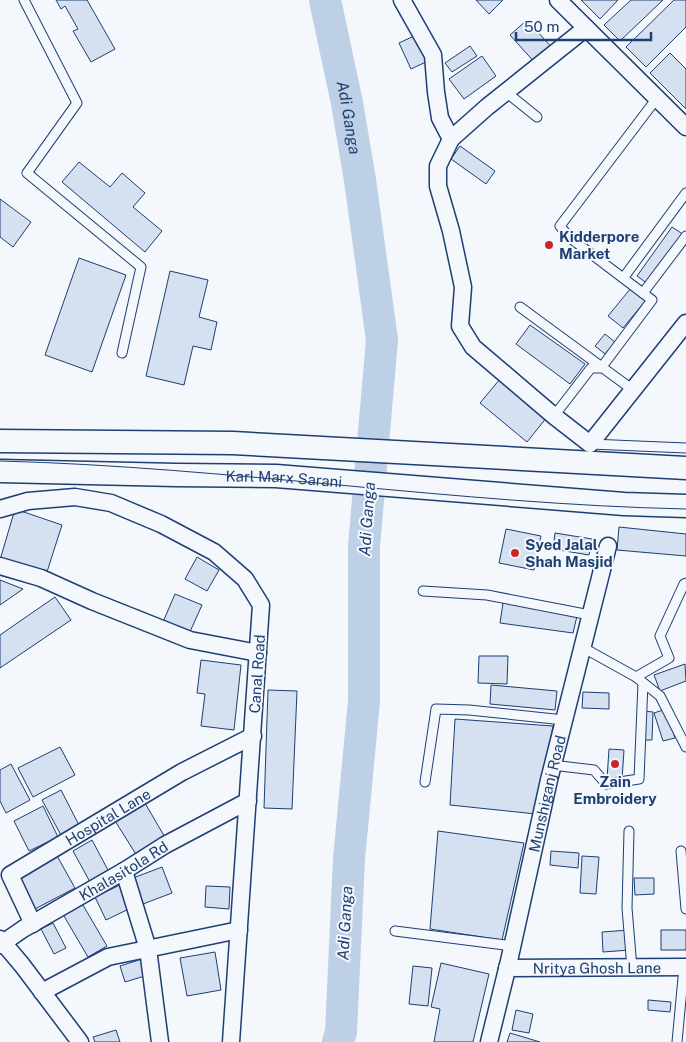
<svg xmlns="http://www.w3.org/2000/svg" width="686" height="1042" font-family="'Public Sans',sans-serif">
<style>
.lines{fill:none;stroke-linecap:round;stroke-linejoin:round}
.river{stroke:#bed0e5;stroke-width:32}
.building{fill:#d5e0f0;stroke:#1d3f73}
.lane-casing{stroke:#1d3f73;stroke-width:11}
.street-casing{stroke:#1d3f73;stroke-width:19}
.secondary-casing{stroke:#1d3f73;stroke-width:25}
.lane{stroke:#f4f7fb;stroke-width:9}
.street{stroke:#f4f7fb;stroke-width:16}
.secondary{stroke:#f4f7fb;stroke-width:22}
.tram{stroke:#1d3f73;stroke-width:1}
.poi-dot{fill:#c62828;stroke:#f4f7fb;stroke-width:2}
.labels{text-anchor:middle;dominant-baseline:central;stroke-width:4;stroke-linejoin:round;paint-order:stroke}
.poi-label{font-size:15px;font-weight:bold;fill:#1d3f73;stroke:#f4f7fb;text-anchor:start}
.street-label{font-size:15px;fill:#1d3f73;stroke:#f4f7fb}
.water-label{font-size:16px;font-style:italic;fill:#1d3f73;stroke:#f4f7fb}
</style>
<rect width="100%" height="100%" fill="#f4f7fb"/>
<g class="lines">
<path class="river" id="s1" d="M325 0 347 103 360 180 382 340 364 546V701L349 859 341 1032 338 1042"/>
</g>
<g class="building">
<path d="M56 0H87L115 49 91 62 73 31 78 29 65 6 61 9Z"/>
<path d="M476 0H503L489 14Z"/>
<path d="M581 0H618L600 19Z"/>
<path d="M631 0H663L620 41 604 25Z"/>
<path d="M674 0H686V27L646 67 626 47Z"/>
<path d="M527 20 554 50 537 65 510 35Z"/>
<path d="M416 35 428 61 411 69 399 43Z"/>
<path d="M470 46 477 56 452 72 445 63Z"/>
<path d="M670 53 686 69V109L650 73Z"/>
<path d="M482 56 496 76 464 99 449 79Z"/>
<path d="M460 146 495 171 486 184 451 159Z"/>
<path d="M79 162 110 187 122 173 145 193 133 207 162 231 145 252 62 182Z"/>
<path d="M0 199 31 222 13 247 0 237Z"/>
<path d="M672 227 684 235 648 284 637 276Z"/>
<path d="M79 258 126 275 92 372 45 355Z"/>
<path d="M170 271 208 280 199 317 217 322 211 350 193 346 184 385 146 376Z"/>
<path d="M631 288 646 300 623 328 608 316Z"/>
<path d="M530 325 585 364 570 384 516 344Z"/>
<path d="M605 334 615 342 605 354 595 346Z"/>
<path d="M500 379 547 417 527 442 480 403Z"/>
<path d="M15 509 62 525 46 575 0 560Z"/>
<path d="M619 527 686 534V556L617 550Z"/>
<path d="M506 529 541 536 534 570 499 563Z"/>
<path d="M555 533 592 539 589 555 553 549Z"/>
<path d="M197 557 219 570 207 591 185 579Z"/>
<path d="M0 580 23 589 0 605Z"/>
<path d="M175 594 202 605 189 634 163 622Z"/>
<path d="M55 597 71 620 0 668V635Z"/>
<path d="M503 603 577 616 573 633 500 623Z"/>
<path d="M479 656H508L507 684 478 683Z"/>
<path d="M201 660 241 665 234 730 201 726 205 694 197 693Z"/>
<path d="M685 664 686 681 660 691 654 675Z"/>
<path d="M491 685 557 691 555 710 490 704Z"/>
<path d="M268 690 297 691 292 809 264 808Z"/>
<path d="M583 692 609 693V709L582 708Z"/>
<path d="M666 709 675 738 663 741 654 713Z"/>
<path d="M643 711 653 712 652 740H642Z"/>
<path d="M455 719 553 726 536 814 450 805Z"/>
<path d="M60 747 75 775 33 797 18 768Z"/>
<path d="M609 749 624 750 622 780 607 779Z"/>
<path d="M11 764 30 800 6 813 0 801V770Z"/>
<path d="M61 790 80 827 62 837 42 800Z"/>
<path d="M142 798 166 839 137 856 112 816Z"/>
<path d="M43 806 58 837 29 851 14 821Z"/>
<path d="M438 831 524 843 502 940 430 929Z"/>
<path d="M92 840 109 872 90 882 73 851Z"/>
<path d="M551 851 579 853 578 868 550 865Z"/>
<path d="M56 854 75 888 33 910 15 876Z"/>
<path d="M582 856 599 857 596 894 580 893Z"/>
<path d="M162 867 172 893 143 904 133 878Z"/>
<path d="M634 878H654V894L635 895Z"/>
<path d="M122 884 133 907 106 920 95 897Z"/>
<path d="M206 886 230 887 229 909 205 907Z"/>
<path d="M80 900 107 946 88 957 61 911Z"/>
<path d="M53 923 66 948 54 954 41 929Z"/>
<path d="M629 930 630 950 603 952 602 932Z"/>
<rect x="661" y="930" width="25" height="20"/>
<path d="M215 952 221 990 187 996 180 958Z"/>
<path d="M142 959 148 975 125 982 120 966Z"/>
<path d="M441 963 489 974 473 1042H434L440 1009 431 1007Z"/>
<path d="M413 966 432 968 428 1006 409 1004Z"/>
<path d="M648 1000 671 1002 670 1012 648 1010Z"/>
<path d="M516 1010 533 1014 529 1033 512 1030Z"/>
<path d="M116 1030 120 1042H95L93 1037Z"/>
<path d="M510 1033 540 1042H507Z"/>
</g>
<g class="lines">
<defs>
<g id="lane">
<path d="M24 0 77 103 27 173 141 267 122 353"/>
<path d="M506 92 537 117"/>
<path d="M624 277 686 193"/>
<path d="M643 293 686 236"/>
<path d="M520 307 633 390"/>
<path d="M554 416 591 368H601L652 300 569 237 560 226 657 98"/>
<path d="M590 444 686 448"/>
<path d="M423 591 487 595 590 615"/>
<path d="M582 647 636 677 660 696 686 747"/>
<path d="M636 677 669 658 660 636 684 584 686 583"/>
<path d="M552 765 594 770 606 784 639 779 643 683"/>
<path d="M425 782 436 709 469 710 564 720"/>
<path d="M629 831 627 908 632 968"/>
<path d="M681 851 686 909"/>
<path d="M395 931 513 946"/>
<path d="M677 1042 684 967"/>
</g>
<g id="street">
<path d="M402 0 433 55 436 92 440 118 451 139"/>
<path d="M558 0 686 127"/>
<path d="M586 28 487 107 451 139 438 166V186L451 231 463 287 460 326 473 347 554 416 590 444 686 323"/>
<path d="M0 509 28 501 75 497 111 503 161 524 214 552 245 579 261 605 231 1042"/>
<path d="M0 566 41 578 92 601 190 640 258 653"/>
<path d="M124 871 148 949 160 1042"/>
<path id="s2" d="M33 924 10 875 182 772 253 736"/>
<path d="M0 939 22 965 80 1042"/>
<path id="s3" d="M0 945 23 929 124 871 165 845 248 801"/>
<path id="s4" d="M507 968 686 967"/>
<path d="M42 992 108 957 239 930"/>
<path id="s5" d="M489 1042 509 961 549 780 608 546"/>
</g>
<g id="secondary">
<path d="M0 441 233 443 686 468"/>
<path id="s6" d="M0 471 176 475 276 476 624 504 686 506"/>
</g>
</defs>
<use href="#lane" class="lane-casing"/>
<use href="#street" class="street-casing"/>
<use href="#secondary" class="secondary-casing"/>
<use href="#lane" class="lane"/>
<use href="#street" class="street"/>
<use href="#secondary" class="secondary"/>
<path class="tram" d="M0 461C229 467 457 504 686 509"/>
</g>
<g class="poi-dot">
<circle cx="549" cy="245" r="5"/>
<circle cx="515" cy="553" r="5"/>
<circle cx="615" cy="764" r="5"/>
</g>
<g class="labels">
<g class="poi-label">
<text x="559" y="236">Kidderpore<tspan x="559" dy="17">Market</tspan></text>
<text x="525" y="544">Syed Jalal<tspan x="525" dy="17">Shah Masjid</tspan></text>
<text x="615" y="781" text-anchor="middle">Zain<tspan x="615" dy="17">Embroidery</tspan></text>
</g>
<g class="street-label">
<text stroke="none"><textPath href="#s6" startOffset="284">Karl Marx Sarani</textPath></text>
<text transform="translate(257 674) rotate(-86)">Canal Road</text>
<text stroke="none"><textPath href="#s5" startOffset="255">Munshiganj Road</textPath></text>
<text stroke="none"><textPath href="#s2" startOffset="168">Hospital Lane</textPath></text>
<text stroke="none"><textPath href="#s3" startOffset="144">Khalasitola Rd</textPath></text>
<text stroke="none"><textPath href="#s4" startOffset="90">Nritya Ghosh Lane</textPath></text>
</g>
<g class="water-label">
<text stroke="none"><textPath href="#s1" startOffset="120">Adi Ganga</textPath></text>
<text transform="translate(367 519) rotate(-86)">Adi Ganga</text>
<text transform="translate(345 923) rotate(-87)">Adi Ganga</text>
</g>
</g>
<path d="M516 32v8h135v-8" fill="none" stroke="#1d3f73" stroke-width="2.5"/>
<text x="524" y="32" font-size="15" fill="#1d3f73" stroke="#f4f7fb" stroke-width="4" paint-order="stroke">50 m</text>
</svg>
